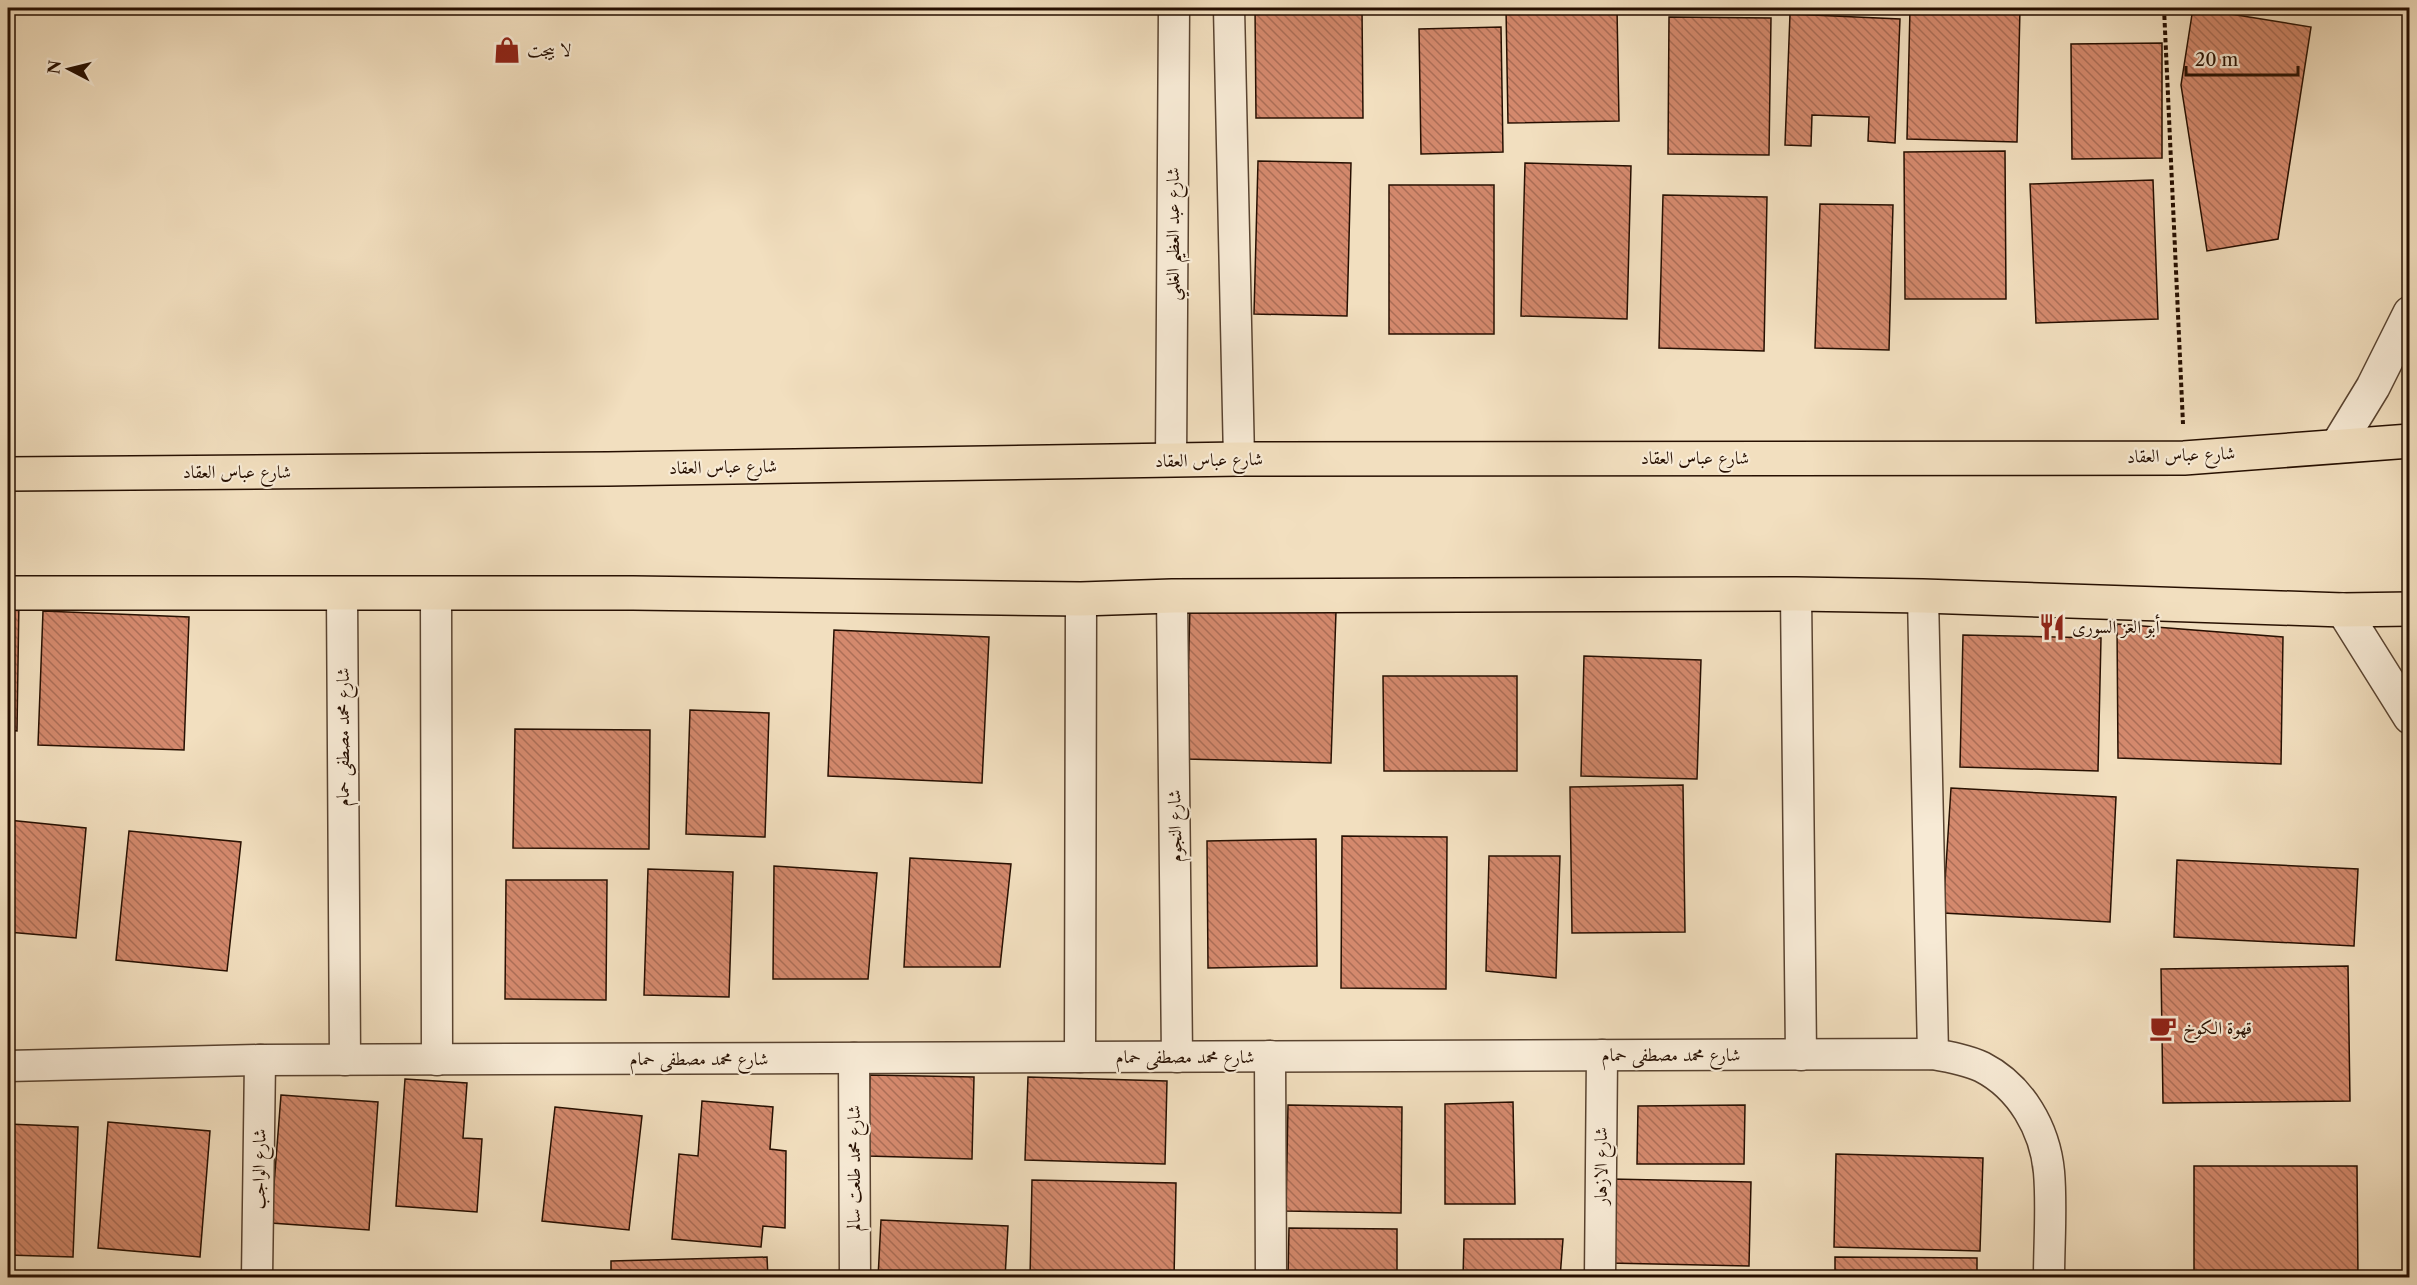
<svg xmlns="http://www.w3.org/2000/svg" width="2417" height="1285" font-family="'Libre Caslon Text',Amiri,serif">
<style>
.building{fill:url(#building-back-hatch);stroke:#260f01;stroke-width:1.5}
.lines{fill:none;stroke-linecap:round;stroke-linejoin:round}
.minor-casing{stroke:#594330;stroke-width:33}
.tertiary-casing{stroke:#594330;stroke-width:36}
.primary-casing{stroke:#260f01;stroke-width:36}
.path{stroke:#260f01;stroke-width:4;stroke-dasharray:4.5 3;stroke-linecap:butt}
.minor{stroke:#f7ead5;stroke-width:30}
.tertiary{stroke:#f7ead5;stroke-width:33}
.primary{stroke:#f2dfbf;stroke-width:33}
.labels{text-anchor:middle;dominant-baseline:central;stroke-width:4.5;stroke-linejoin:round;paint-order:stroke}
.poi-label{font-size:18px;fill:#260f01;stroke:#f7ead5;text-anchor:start}
.street-label{font-size:18px;fill:#260f01;stroke:#f7ead5}
</style>
<defs>
<pattern id="building-back-hatch" width="6" height="6" patternUnits="userSpaceOnUse" patternTransform="scale(1.5)"><rect width="6" height="6" fill="#d4896d"/><path d="M-1 5l2 2M0 0l6 6M5-1l2 2" fill="none" stroke="#ac6e57"/></pattern>
</defs>
<rect width="100%" height="100%" fill="#f2dfbf"/>
<filter id="stains"><feTurbulence type="fractalNoise" baseFrequency=".00333" numOctaves="4"/><feColorMatrix values="0 0 0 0 .2 0 0 0 0 .09 0 0 0 0 .02 0 0 0 .5 -.17"/></filter>
<radialGradient id="worn" r=".72"><stop offset=".6" stop-color="#630" stop-opacity="0"/><stop offset="1" stop-color="#630" stop-opacity=".3"/></radialGradient>
<g class="building">
<path d="M1255 8H1362L1363 118H1256Z"/>
<path d="M1506 8H1617L1619 121 1508 123Z"/>
<path d="M1910 8H2020L2017 142 1907 139Z"/>
<path d="M2193 8 2311 27 2278 239 2207 251 2181 85Z"/>
<path d="M1790 14 1900 19 1895 143 1868 141 1869 117 1812 115 1811 146 1785 145Z"/>
<path d="M1669 17 1771 18 1769 155 1668 154Z"/>
<path d="M1501 27 1503 152 1421 154 1419 29Z"/>
<path d="M2162 43V158L2072 159 2071 44Z"/>
<path d="M2005 151 2006 299H1905L1904 152Z"/>
<path d="M1258 161 1351 163 1347 316 1254 314Z"/>
<path d="M1525 163 1631 166 1627 319 1521 316Z"/>
<path d="M2153 180 2158 319 2036 323 2030 184Z"/>
<rect x="1389" y="185" width="105" height="149"/>
<path d="M1663 195 1767 197 1764 351 1659 348Z"/>
<path d="M1820 204 1893 205 1889 350 1815 348Z"/>
<path d="M8 599H19L17 731 8 730Z"/>
<path d="M1190 606 1336 611 1331 763 1186 759Z"/>
<path d="M43 611 189 617 184 750 38 745Z"/>
<path d="M2117 624 2283 637 2281 764 2118 758Z"/>
<path d="M834 630 989 637 982 783 828 776Z"/>
<path d="M1963 635 2101 638 2098 771 1960 767Z"/>
<path d="M1584 656 1701 660 1697 779 1581 776Z"/>
<path d="M1383 676H1517V771H1384Z"/>
<path d="M690 710 769 713 765 837 686 834Z"/>
<path d="M515 729 650 730 649 849 513 848Z"/>
<path d="M1683 785 1685 932 1572 933 1570 787Z"/>
<path d="M1951 788 2116 797 2110 922 1943 913Z"/>
<path d="M8 820 86 828 76 938 8 932Z"/>
<path d="M129 831 241 842 227 971 116 960Z"/>
<path d="M1342 836 1447 837 1446 989 1341 988Z"/>
<path d="M1316 839 1317 966 1208 968 1207 841Z"/>
<path d="M1489 856H1560L1556 978 1486 971Z"/>
<path d="M910 858 1011 864 1000 967H904Z"/>
<path d="M2177 860 2358 869 2354 946 2174 937Z"/>
<path d="M774 866 877 873 868 979H773Z"/>
<path d="M648 869 733 872 729 997 644 995Z"/>
<path d="M506 880H607L606 1000 505 999Z"/>
<path d="M2348 966 2350 1101 2163 1103 2161 969Z"/>
<path d="M870 1075 974 1077 972 1159 868 1156Z"/>
<path d="M1028 1077 1167 1081 1165 1164 1025 1160Z"/>
<path d="M405 1079 467 1083 463 1138 482 1139 477 1212 396 1206Z"/>
<path d="M281 1095 378 1102 369 1230 271 1223Z"/>
<path d="M702 1101 773 1107 770 1149 786 1151 785 1228 763 1226 761 1247 672 1239 679 1154 698 1156Z"/>
<path d="M1513 1102 1515 1204H1445V1104Z"/>
<path d="M1288 1105 1402 1107 1401 1213 1286 1211Z"/>
<path d="M1745 1105 1744 1164H1637L1638 1106Z"/>
<path d="M555 1107 642 1116 629 1230 542 1221Z"/>
<path d="M108 1122 210 1131 200 1257 98 1248Z"/>
<path d="M8 1124 78 1127 73 1257 8 1255Z"/>
<path d="M1836 1154 1983 1158 1980 1251 1834 1247Z"/>
<path d="M2194 1166H2357L2358 1278H2194Z"/>
<path d="M1611 1179 1751 1182 1749 1266 1608 1263Z"/>
<path d="M1032 1180 1176 1183 1174 1278H1030Z"/>
<path d="M881 1220 1008 1226 1005 1278H878Z"/>
<path d="M1289 1228 1397 1229V1278H1288Z"/>
<path d="M1464 1239H1563L1560 1278H1463Z"/>
<path d="M767 1257 768 1278H611V1261Z"/>
<path d="M1835 1257 1977 1258V1278H1835Z"/>
</g>
<g class="lines">
<defs>
<g id="minor">
<path d="M1229 8 1239 459"/>
<path d="M1171 461 1174 8"/>
<path d="M436 593 437 1060"/>
<path d="M342 594 345 1060"/>
<path d="M1796 594 1801 1055"/>
<path d="M1172 596 1177 1057"/>
<path d="M1923 596 1933 1054"/>
<path d="M1270 1056 1271 1278"/>
<path d="M1080 1057 1081 599"/>
<path d="M854 1058 855 1278"/>
<path d="M8 1066 260 1060 1933 1054C1950 1057 1967 1060 1982 1067 2021 1087 2045 1129 2049 1172 2052 1206 2049 1243 2049 1278"/>
<path d="M257 1278 260 1060"/>
<path d="M1600 1278 1602 1055"/>
</g>
<g id="tertiary">
<path d="M2337 446 2373 387 2410 313"/>
<path d="M2343 610 2410 717"/>
</g>
<g id="primary">
<path d="M8 474 608 469 1239 459 2184 458 2410 441"/>
<path d="M8 593H633L1081 599 1172 596 1796 594 1923 596 2343 610 2410 609"/>
</g>
</defs>
<use href="#minor" class="minor-casing"/>
<use href="#tertiary" class="tertiary-casing"/>
<use href="#primary" class="primary-casing"/>
<path class="path" d="M2164 8 2183 424"/>
<use href="#minor" class="minor"/>
<use href="#tertiary" class="tertiary"/>
<use href="#primary" class="primary"/>
</g>
<defs>
<symbol id="shop-bare" viewBox="-9 -9 18 18"><path d="M-5-2.5h2.3a2.7 3.5 0 0 1 5.4 0H5L5.5 6h-11ZM-1.5-2.5h3a1.5 2.3 0 0 0-3 0Z" fill="#8f2418" stroke="#f7ead5" stroke-width="2.5" paint-order="stroke"/></symbol>
<symbol id="restaurant-bare" viewBox="-9 -9 18 18"><path d="M-5-6h1v4h1v-4h1v4h1v-4h1v5L-1.5 .5V6h-2V.5L-5-1ZM5-6V6H3V1.5H1.5Q1.5-4 5-6Z" fill="#8f2418" stroke="#f7ead5" stroke-width="2.5" paint-order="stroke"/></symbol>
<symbol id="cafe-bare" viewBox="-9 -9 18 18"><path d="M-5.5-4.5H6V0H3Q3 3.5 0 3.5H-2.5Q-5.5 3.5-5.5 0ZM3-3.2v2h1.7v-2ZM-6 4.5H4V6H-6Z" fill="#8f2418" stroke="#f7ead5" stroke-width="2.5" paint-order="stroke"/></symbol>
</defs>
<g fill-rule="evenodd">
<use href="#shop-bare" x="488" y="31" width="38" height="38"/>
<use href="#restaurant-bare" x="2033" y="608" width="38" height="38"/>
<use href="#cafe-bare" x="2144" y="1009" width="38" height="38"/>
</g>
<g class="labels">
<g class="poi-label">
<text x="527" y="50">لا بيجت</text>
<text x="2072" y="627">أبو العز السورى</text>
<text x="2183" y="1028">قهوة الكوخ</text>
</g>
<g class="street-label">
<text transform="translate(1173 234) rotate(-90)">شارع عبد العظيم الغلمي</text>
<text transform="translate(2181 455) rotate(-2)">شارع عباس العقاد</text>
<text x="1695" y="458">شارع عباس العقاد</text>
<text transform="translate(1209 460) rotate(-1)">شارع عباس العقاد</text>
<text transform="translate(723 467) rotate(-1)">شارع عباس العقاد</text>
<text x="237" y="472">شارع عباس العقاد</text>
<text transform="translate(343 737) rotate(-90)">شارع محمد مصطفى حمام</text>
<text transform="translate(1175 826) rotate(-91)">شارع النجوم</text>
<text x="1671" y="1055">شارع محمد مصطفى حمام</text>
<text x="1185" y="1057">شارع محمد مصطفى حمام</text>
<text x="699" y="1059">شارع محمد مصطفى حمام</text>
<text transform="translate(1601 1166) rotate(-90)">شارع الازهار</text>
<text transform="translate(854 1168) rotate(-90)">شارع محمد طلعت سالم</text>
<text transform="translate(259 1169) rotate(-89)">شارع الواجب</text>
</g>
</g>
<rect width="2417" height="1285" fill="none" stroke="#f2dfbf" stroke-width="30"/>
<rect x="9" y="9" width="2399" height="1267" fill="none" stroke="#260f01" stroke-width="3"/>
<rect x="15" y="15" width="2387" height="1255" fill="none" stroke="#260f01" stroke-width="1.5"/>
<g transform="translate(69 69) rotate(277)" stroke="#f7ead5" stroke-width="4.5" paint-order="stroke">
<path d="M0-4.5L10 22L0 15L-10 22Z" fill="#260f01"/>
<text y="-9" font-size="16" font-weight="bold" text-anchor="middle" fill="#260f01">N</text>
</g>
<path d="M2186 66v9h112v-9" fill="none" stroke="#260f01" stroke-width="3"/>
<text x="2195" y="66" font-size="18" fill="#260f01" stroke="#f7ead5" stroke-width="4.5" paint-order="stroke">20 m</text>
<rect width="100%" height="100%" filter="url(#stains)"/>
<rect width="100%" height="100%" fill="url(#worn)"/>
</svg>
